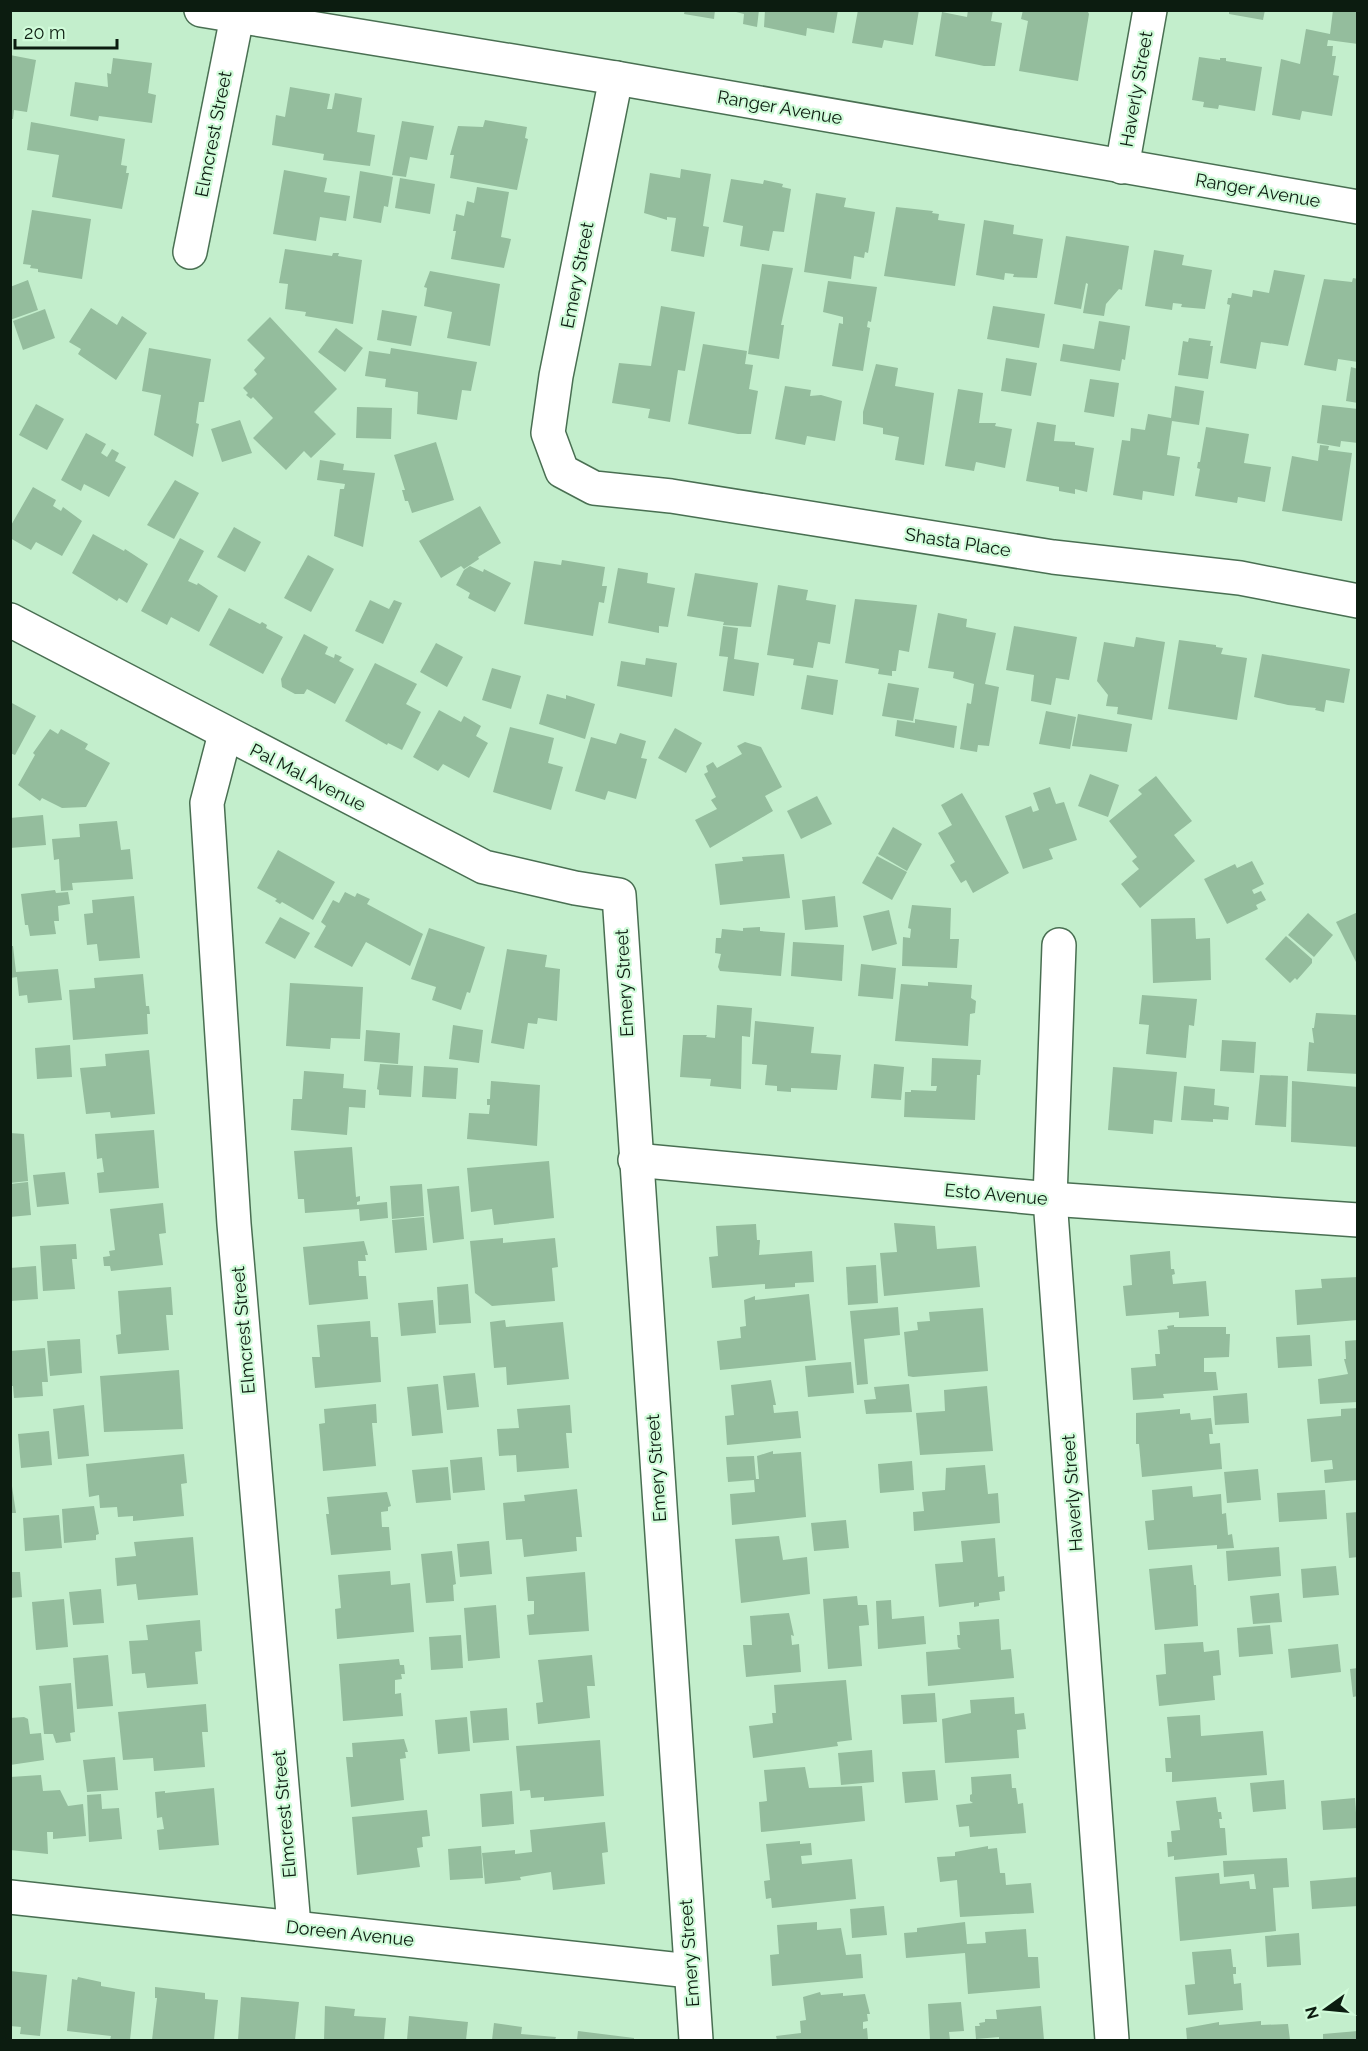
<svg xmlns="http://www.w3.org/2000/svg" width="1368" height="2051" font-family="Raleway,sans-serif">
<style>
.building{fill:#94bd9d}
.lines{fill:none;stroke-linecap:round;stroke-linejoin:round}
.minor-casing{stroke:#496f52;stroke-width:36}
.minor{stroke:#fff;stroke-width:33}
.labels{text-anchor:middle;dominant-baseline:central;stroke-width:4.5;stroke-linejoin:round;paint-order:stroke}
.street-label{font-size:18px;fill:#0c1c10;stroke:#d0fbd9}
</style>
<rect width="100%" height="100%" fill="#c3eecc"/>
<g class="building">
<path d="M685 10H715L714 19 684 14Z"/>
<path d="M728 10H759L757 27 743 24 744 14Z"/>
<path d="M765 10H838L834 33 807 28 806 36 764 27Z"/>
<path d="M858 10H919L913 45 884 40 882 48 852 43Z"/>
<path d="M968 10H993L991 21 1002 23 995 66H984L935 56 942 12 967 17Z"/>
<path d="M1023 10H1087L1089 14 1078 81 1019 71 1028 21 1021 19Z"/>
<path d="M1229 10H1265L1263 20 1229 14Z"/>
<path d="M1333 10H1358V44L1328 40 1327 46H1333L1332 56H1336L1333 75 1339 76 1332 116 1302 111 1300 120 1272 115 1281 59 1300 64 1306 29 1330 34Z"/>
<path d="M10 55 36 60 27 112 14 110 13 119H10Z"/>
<path d="M1199 57 1220 60V58H1226V61L1262 67 1255 111 1219 105 1218 109 1203 107 1204 102 1192 100Z"/>
<path d="M113 58 152 63 148 93 156 95 152 123 99 116 98 121 70 116 75 82 108 87 107 73 111 74Z"/>
<path d="M290 87 330 94 327 109H332L335 93 362 98 357 132 375 135 370 166 323 160 324 154 272 145 276 115 285 117Z"/>
<path d="M485 120 527 127 525 138 528 139 517 190 450 178 454 155H450L458 126 483 127Z"/>
<path d="M402 121 434 126 427 160 410 157 406 177 392 175Z"/>
<path d="M31 122 125 139 121 165 127 166 126 173H129L122 209 52 197 59 155 27 150Z"/>
<path d="M681 169 711 174 703 226 709 227 704 257 671 251 676 218 667 217V220L644 213 650 173 680 178Z"/>
<path d="M284 170 327 178 324 192 350 196 346 221 320 217 316 241 273 234Z"/>
<path d="M360 171 393 177 388 207 384 206 381 223 353 218Z"/>
<path d="M400 178 435 184 430 214 395 208Z"/>
<path d="M731 179 763 184 764 180 783 184 782 187 791 189 784 232 773 231 769 251 740 246 743 226 723 222Z"/>
<path d="M477 187 509 192 501 237 511 239 504 268 451 259 456 231H453L456 214 464 216 467 201 474 203Z"/>
<path d="M816 193 846 198 844 207 875 212 868 253 865 252 864 258 854 256 851 279 804 272Z"/>
<path d="M896 207 933 211 932 213 939 214 938 220 965 224 955 286 884 276Z"/>
<path d="M32 210 91 219 82 279 38 272V269L30 268 31 265 23 264Z"/>
<path d="M984 220 1014 225 1013 234 1043 239 1037 278 1013 277 1014 274 1005 273 1004 280 976 275Z"/>
<path d="M1066 236 1129 246 1122 290 1119 289 1106 304 1104 316 1083 313 1088 284 1086 283 1081 309 1054 304Z"/>
<path d="M285 249 332 256 333 253H339L338 256 362 260 353 324 305 316 306 312 285 309 288 284 279 283Z"/>
<path d="M1154 250 1184 255 1182 265 1212 270 1205 309 1181 307 1182 304 1173 303 1172 310 1145 306Z"/>
<path d="M762 264 793 268 781 325H784L779 359 748 354Z"/>
<path d="M1274 270 1305 275 1288 346 1261 342 1256 369 1220 363 1230 305 1227 304 1228 298H1231L1232 293 1252 297 1253 290 1269 293Z"/>
<path d="M430 271 500 284 490 346 447 338 452 312 424 306 427 288 424 287Z"/>
<path d="M1353 278 1358 279V362L1338 359 1336 371 1304 365 1324 279 1352 282Z"/>
<path d="M28 280 38 310 10 320V287Z"/>
<path d="M828 281 877 287 871 322 868 321 867 327 870 328 863 371 832 366 839 323 843 324V317L823 312Z"/>
<path d="M661 306 695 312 685 371 678 370 670 422 648 418 650 409 612 403 619 363 651 366Z"/>
<path d="M993 306 1045 314 1039 348 987 339Z"/>
<path d="M91 308 117 325 122 316 147 333 116 380 78 354 81 349 69 342Z"/>
<path d="M45 309 55 338 23 350 13 321Z"/>
<path d="M382 310 417 316 411 346 377 340Z"/>
<path d="M270 317 337 389 314 412 336 434 311 458 304 451 286 470 253 438 273 418 253 397 251 399 246 395 248 393 243 388 257 374 254 370 265 358 247 340Z"/>
<path d="M1099 321 1130 326 1125 360 1122 359 1120 371 1060 361 1063 344 1094 349Z"/>
<path d="M336 328 363 348 345 372 318 352Z"/>
<path d="M1189 338 1211 341 1210 346H1213L1208 379 1178 375 1183 341 1188 342Z"/>
<path d="M703 344 747 351 745 364 753 365 749 389 758 391 751 434H738L688 424Z"/>
<path d="M149 348 211 359 204 402H199L196 423 199 424 193 457 154 435 161 395 142 391Z"/>
<path d="M391 348 477 362 471 391 462 390 457 420 417 414 418 392 385 387 386 379 365 376 369 351 390 354Z"/>
<path d="M1006 358 1037 363 1031 396 1001 391Z"/>
<path d="M876 364 898 368 895 386 934 393 924 465 895 460 899 437 883 434V428L863 424V412Z"/>
<path d="M1351 367 1358 369V403L1346 401Z"/>
<path d="M1090 379 1119 383 1114 417 1084 412Z"/>
<path d="M785 386 811 390 810 396 821 395 842 401 835 441 807 436 805 445 775 439Z"/>
<path d="M1175 386 1204 391 1199 425 1172 421 1167 455 1180 457 1174 496 1143 491 1142 500 1113 495 1122 440 1130 441 1131 428 1145 430 1148 414 1171 418Z"/>
<path d="M958 389 983 393 979 423H996L995 426 1012 429 1005 468 976 462 974 471 945 466Z"/>
<path d="M36 404 64 419 47 450 19 435Z"/>
<path d="M1322 405 1358 409V443L1341 441 1340 447 1317 443Z"/>
<path d="M357 407 392 408 391 439 356 438Z"/>
<path d="M240 420 252 453 222 462 211 429Z"/>
<path d="M1037 422 1056 425 1054 441 1075 442V445L1094 448 1087 492 1075 489V494L1059 491V487L1026 481Z"/>
<path d="M1206 427 1249 434 1244 463 1271 467 1265 502 1238 497 1237 503 1195 496 1200 469 1197 468 1198 462H1200Z"/>
<path d="M86 433 106 444 101 453 107 457 112 449 119 453 115 461 126 467 109 497 84 484 81 491 61 480Z"/>
<path d="M436 442 454 500 412 513 408 501H405L402 490H405L394 455Z"/>
<path d="M1320 445 1329 446 1328 450 1352 453 1342 521 1282 511 1292 456 1318 461Z"/>
<path d="M320 460 344 464 343 470 375 473 363 547 334 536 340 489H344L345 484 317 480Z"/>
<path d="M175 480 199 493 174 539 147 525Z"/>
<path d="M33 487 56 500 53 506 61 511 63 507 82 521 62 556 36 542 31 550 10 538V527Z"/>
<path d="M480 506 501 543 478 557 479 559 464 569 461 566 441 578 419 541Z"/>
<path d="M234 527 261 542 245 572 217 557Z"/>
<path d="M93 534 124 551 125 549 148 564 127 603 119 598 117 601 72 573Z"/>
<path d="M180 538 204 551 188 581 197 585 198 583 218 596 199 632 171 617 167 625 141 611Z"/>
<path d="M308 555 334 569 311 612 284 598Z"/>
<path d="M562 560 605 567 602 586H607L604 603 599 602 593 636 524 624 534 561 561 565Z"/>
<path d="M470 566 483 572 484 569 511 583 495 612 468 598 470 593 456 585 464 570Z"/>
<path d="M618 568 648 573 647 583 675 588 668 627 659 626V633L608 623Z"/>
<path d="M695 573 758 583 751 627 723 625 724 622 687 616Z"/>
<path d="M778 585 808 590 806 600 836 605 830 644 818 642 813 668 793 665 794 659 767 655Z"/>
<path d="M855 599 917 605 909 652 899 650 896 671H892V676L878 674 879 669 845 663Z"/>
<path d="M370 600 389 609 394 600 402 603 383 644 355 631Z"/>
<path d="M229 608 260 624 262 622 267 625 266 628 283 637 263 674 209 645Z"/>
<path d="M938 613 967 619 966 627 996 633 985 684 999 687 989 746 978 745 977 752 960 749 967 703 971 704 974 684 953 678 954 672 928 668Z"/>
<path d="M723 626 738 628 734 659 759 663 754 696 723 691 728 657 719 656Z"/>
<path d="M1014 626 1077 637 1069 680 1056 678 1051 705 1031 701 1034 675 1006 670Z"/>
<path d="M304 634 328 647 325 654 334 658 335 654 342 657 339 661 354 669 335 704 307 689 304 694H295L282 687 281 679Z"/>
<path d="M1136 637 1165 642 1152 720 1117 714 1118 707 1106 706 1108 695 1097 681 1104 642 1134 647Z"/>
<path d="M1179 640 1216 645V647L1223 648 1221 654 1247 658 1237 720 1168 709Z"/>
<path d="M436 643 463 657 447 687 420 672Z"/>
<path d="M1262 654 1350 669 1344 703 1326 700 1324 712 1315 710 1316 708 1288 705 1254 697Z"/>
<path d="M646 658 677 663 672 697 617 686 621 661 645 665Z"/>
<path d="M375 663 417 684 406 704 421 712 402 750 388 743 387 745 345 721Z"/>
<path d="M492 668 521 676 511 709 482 700Z"/>
<path d="M807 675 838 680 833 715 801 709Z"/>
<path d="M888 683 919 688 913 721 882 716Z"/>
<path d="M547 694 566 699V695L595 704 585 739 539 724Z"/>
<path d="M10 702 36 716 15 755 10 753Z"/>
<path d="M439 710 461 722 464 716 481 726 476 736 488 743 469 778 443 764 438 771 413 757Z"/>
<path d="M1046 711 1076 717 1070 749 1039 744Z"/>
<path d="M1078 714 1132 724 1127 752 1072 746Z"/>
<path d="M915 719 957 726 954 748 895 736 897 720 915 723Z"/>
<path d="M510 727 554 738 548 763 563 767 551 810 493 792Z"/>
<path d="M675 728 702 743 686 773 658 758Z"/>
<path d="M50 729 58 734 61 729 88 744 85 749 110 763 86 807 62 808 42 798 40 801 18 785 35 755 33 753Z"/>
<path d="M620 733 646 741 641 758 647 759 636 799 608 791 605 800 575 791 591 737 616 744Z"/>
<path d="M745 742 761 747 782 787 765 796 773 811 710 848 695 820 717 809 711 800 716 797 704 774 708 772 706 766 713 762 717 768 742 754 737 746Z"/>
<path d="M1090 774 1119 785 1108 817 1078 806Z"/>
<path d="M1156 776 1192 821 1174 835 1195 861 1140 908 1121 884 1139 869 1132 861 1137 857 1109 821 1142 794 1138 790Z"/>
<path d="M1050 787 1056 804 1064 802 1077 840 1049 849 1053 859 1023 869 1005 816 1031 806 1033 812 1039 810 1033 793Z"/>
<path d="M962 793 1009 873 973 893 966 880 961 883 950 865 955 862 938 833 952 825 941 805Z"/>
<path d="M817 796 832 824 801 839 787 811Z"/>
<path d="M43 815 46 845 10 848V818Z"/>
<path d="M117 821 121 850 130 849 133 879 72 883 73 890 61 891 59 859 54 860 52 839 80 837 79 824Z"/>
<path d="M893 827 922 844 907 871 878 854Z"/>
<path d="M278 850 335 882 313 920 282 902 280 904 275 901 277 899 257 888Z"/>
<path d="M784 854 790 898 720 905 715 864 743 861 742 857Z"/>
<path d="M877 856 907 872 892 900 862 883Z"/>
<path d="M1252 861 1264 884 1252 890 1254 894 1261 891 1266 900 1256 905 1258 909 1227 924 1204 879 1235 864 1237 868Z"/>
<path d="M55 890 56 893 68 892 70 904 58 906 59 921H54L56 934 30 936 28 925H25L21 894Z"/>
<path d="M345 892 355 897 357 893 370 899 367 904 423 934 410 966 366 942 352 967 314 947 326 926 321 922 333 900 339 903Z"/>
<path d="M134 896 140 958 99 961 97 944 87 945 84 914 93 913 92 900Z"/>
<path d="M835 896 838 927 805 930 802 900Z"/>
<path d="M912 905 951 908 950 939H959L957 968 902 966 903 937 910 938 911 929 908 928Z"/>
<path d="M889 910 897 944 872 951 863 916Z"/>
<path d="M1358 912V966L1336 922Z"/>
<path d="M1308 913 1333 935 1314 957 1288 935Z"/>
<path d="M280 917 310 933 295 959 265 943Z"/>
<path d="M1195 918 1196 939 1210 938 1211 980 1153 983 1151 919Z"/>
<path d="M760 927V931L785 933 781 976 720 971 718 967 721 954 715 953 716 938H721L722 929 743 931V928Z"/>
<path d="M429 928 485 947 470 993 467 992 461 1010 432 1000 436 987 411 979Z"/>
<path d="M1286 936 1312 959V963L1297 980 1295 978 1290 983 1265 959Z"/>
<path d="M793 942 844 945 842 981 791 976Z"/>
<path d="M10 946H13L16 972 58 969 62 1000 28 1003 27 995 19 996 17 977 10 978Z"/>
<path d="M507 949 547 955 545 967 560 969 557 1021 538 1018 537 1024 528 1023 524 1049 491 1043Z"/>
<path d="M861 964 896 968 893 999 858 996Z"/>
<path d="M143 974 146 1006H149L150 1014H147L148 1034 73 1040 69 990 95 988 94 978Z"/>
<path d="M928 982 972 985 971 998 976 1001 975 1013 970 1014 968 1046 895 1041 901 984 928 986Z"/>
<path d="M290 983 363 987 360 1039 331 1038 330 1049 286 1046Z"/>
<path d="M1142 995 1197 999 1194 1026 1189 1025 1186 1058 1146 1054 1149 1025 1139 1024Z"/>
<path d="M717 1005 752 1008 750 1037 742 1036 741 1089 710 1086 711 1079 680 1077 683 1035H707L706 1037 715 1038Z"/>
<path d="M1316 1013 1356 1015 1358 1074 1307 1071 1309 1042 1314 1043 1312 1028H1314Z"/>
<path d="M755 1021 814 1027 811 1053 841 1055 837 1090 791 1088V1092L777 1091V1086L765 1085 767 1065 752 1064Z"/>
<path d="M453 1025 483 1030 479 1063 449 1059Z"/>
<path d="M366 1030 400 1033 398 1064 364 1061Z"/>
<path d="M1222 1040 1256 1042 1254 1073 1220 1071Z"/>
<path d="M70 1045 72 1077 37 1079 35 1048Z"/>
<path d="M149 1050 155 1114 111 1118 110 1112 86 1114 80 1068 106 1066 105 1054Z"/>
<path d="M932 1058 981 1060 980 1075H977L975 1120 904 1117 905 1092H911V1090L936 1091 937 1086H931Z"/>
<path d="M380 1064 413 1066 411 1097 379 1095V1090L377 1089Z"/>
<path d="M874 1064 904 1067 901 1100 871 1098Z"/>
<path d="M424 1066 458 1068 456 1099 422 1097Z"/>
<path d="M1113 1067 1177 1072 1172 1122 1154 1120 1153 1134 1108 1130Z"/>
<path d="M304 1071 344 1074 343 1088 366 1090 365 1108 349 1107 347 1135 291 1130 293 1099H302Z"/>
<path d="M1260 1075 1288 1076 1286 1127 1255 1125Z"/>
<path d="M491 1081 540 1085 537 1146 467 1139 469 1113 489 1114 490 1105H487V1099H490Z"/>
<path d="M1292 1081 1358 1087V1147L1291 1142Z"/>
<path d="M1184 1086 1215 1089 1214 1105 1229 1107 1228 1120 1213 1119V1122L1181 1120Z"/>
<path d="M154 1130 159 1188 99 1193 97 1173 104 1172 102 1158 97 1159 95 1134Z"/>
<path d="M10 1133 24 1134 28 1181 10 1183Z"/>
<path d="M352 1147 356 1197 360 1196V1201L357 1202V1205L387 1202 388 1218 360 1221 359 1209 305 1213 304 1199H298L294 1151Z"/>
<path d="M549 1161 554 1218 494 1225 492 1209 471 1212 467 1168Z"/>
<path d="M65 1172 69 1204 37 1207 33 1175Z"/>
<path d="M28 1182 31 1215 10 1217V1184Z"/>
<path d="M422 1184 424 1216 392 1219 390 1186Z"/>
<path d="M459 1186 464 1239 433 1243 427 1189Z"/>
<path d="M163 1203 166 1233 159 1234 163 1265 111 1271 110 1266H104L103 1257 110 1256 109 1251 115 1250 110 1209Z"/>
<path d="M424 1217 427 1250 395 1253 392 1220Z"/>
<path d="M894 1223 935 1226 937 1249 976 1246 980 1287 884 1296 880 1253 897 1252Z"/>
<path d="M756 1224 757 1240H760L759 1255 812 1251 814 1282 795 1283V1287L765 1289V1284L712 1288 709 1257 718 1256 716 1226Z"/>
<path d="M503 1238V1243L555 1238 558 1267 552 1268 555 1301 492 1306 475 1293 470 1241Z"/>
<path d="M364 1241 368 1255H365L366 1261H358L359 1276H366L368 1299 309 1305 303 1247Z"/>
<path d="M76 1244 77 1259H72L75 1289 43 1291 40 1246Z"/>
<path d="M1170 1251 1171 1269H1174L1175 1274 1172 1275 1173 1284 1206 1281 1209 1316 1179 1318V1312L1126 1316 1123 1286 1132 1285 1130 1255Z"/>
<path d="M876 1265 878 1303 848 1305 846 1267Z"/>
<path d="M36 1266 38 1299 10 1301V1268Z"/>
<path d="M1358 1277V1320L1297 1325 1295 1290 1322 1288 1321 1279Z"/>
<path d="M468 1284 471 1323 439 1325 437 1287Z"/>
<path d="M171 1287 173 1315H166L169 1350 118 1354 116 1335 121 1334 118 1291Z"/>
<path d="M809 1294 816 1360 720 1370 717 1341 741 1338 740 1327 746 1326 744 1300 755 1296V1300Z"/>
<path d="M433 1300 436 1333 401 1336 398 1303Z"/>
<path d="M898 1307 900 1335 864 1339 868 1384 857 1385 850 1311Z"/>
<path d="M983 1308 988 1371 913 1377 908 1376 904 1332 918 1330 917 1322 930 1321 929 1312Z"/>
<path d="M505 1320 506 1327 563 1322 569 1379 507 1385 506 1367 494 1368 490 1322Z"/>
<path d="M370 1321 371 1337H378L381 1382 315 1388 312 1357H320L317 1325Z"/>
<path d="M1174 1325V1327H1226V1334H1230L1229 1357 1204 1358V1372H1216L1218 1390 1163 1394 1164 1398 1133 1400 1131 1368 1156 1366 1155 1354H1160L1158 1330 1168 1329 1167 1326Z"/>
<path d="M1310 1335 1312 1366 1278 1368 1276 1337Z"/>
<path d="M80 1339 82 1373 50 1376 47 1341Z"/>
<path d="M1358 1340V1402L1320 1404 1318 1379 1348 1374 1344 1359H1346L1345 1341Z"/>
<path d="M45 1348 48 1382H42L43 1396 14 1398 13 1386H10V1351Z"/>
<path d="M851 1362 854 1393 808 1397 805 1366Z"/>
<path d="M179 1370 183 1429 104 1432 100 1376Z"/>
<path d="M475 1373 479 1407 447 1410 443 1376Z"/>
<path d="M771 1380 776 1405H773L774 1413 798 1411 801 1438 727 1445 725 1416 734 1415 731 1385Z"/>
<path d="M438 1384 443 1433 412 1436 407 1387Z"/>
<path d="M909 1384 912 1412 866 1414 864 1400 876 1399 874 1387Z"/>
<path d="M987 1386 993 1451 920 1455 916 1413 945 1411 944 1390Z"/>
<path d="M1247 1393 1249 1423 1215 1425 1213 1396Z"/>
<path d="M376 1404 377 1423H372L376 1466 323 1471 319 1424 325 1423 324 1409Z"/>
<path d="M84 1405 89 1456 58 1459 53 1409Z"/>
<path d="M570 1405 572 1433H566L569 1468 517 1472 516 1455 499 1456 497 1429 519 1428 517 1409Z"/>
<path d="M1358 1408V1480L1325 1483 1324 1470 1333 1469 1332 1460 1311 1462 1307 1419 1341 1416V1409Z"/>
<path d="M1180 1409V1414L1190 1413 1191 1420 1211 1418 1213 1434H1209L1210 1444 1220 1443 1222 1469 1142 1477 1139 1444H1136V1413Z"/>
<path d="M49 1431 52 1465 21 1468 18 1434Z"/>
<path d="M773 1451V1454L801 1452 806 1517 732 1525 730 1494 755 1492 754 1480 728 1482 726 1457 754 1456 756 1479H759L757 1456Z"/>
<path d="M184 1454 187 1483 181 1484 184 1516 133 1521V1516L118 1517 117 1507 100 1508 99 1495 89 1497 86 1464Z"/>
<path d="M482 1457 485 1490 453 1493 450 1460Z"/>
<path d="M912 1461 914 1490 880 1493 878 1464Z"/>
<path d="M985 1465 988 1494 998 1493 1000 1523 914 1531 913 1512 924 1511 922 1492 945 1490 946 1468Z"/>
<path d="M448 1467 451 1500 416 1503 412 1470Z"/>
<path d="M1258 1469 1261 1500 1227 1503 1224 1472Z"/>
<path d="M10 1473 16 1513H10Z"/>
<path d="M1192 1486 1193 1497 1221 1494 1222 1514 1226 1513 1228 1535 1232 1534 1234 1548 1217 1549V1545L1148 1550 1145 1521 1154 1520 1152 1490Z"/>
<path d="M577 1489 582 1537H576L577 1551 524 1557 522 1539 506 1540 503 1503 525 1501 524 1495Z"/>
<path d="M1325 1490 1327 1519 1279 1522 1277 1493Z"/>
<path d="M387 1492 391 1506 388 1507V1511L381 1512 382 1527H389L391 1550 331 1555 326 1514H329L327 1497Z"/>
<path d="M94 1506 99 1534 96 1535V1540L64 1543 62 1509Z"/>
<path d="M1358 1512V1557L1349 1558 1346 1513Z"/>
<path d="M59 1515 62 1548 25 1551 23 1518Z"/>
<path d="M846 1520 849 1548 814 1551 811 1523Z"/>
<path d="M779 1536 783 1560 807 1557 810 1594 741 1603 735 1539Z"/>
<path d="M193 1537 198 1595 138 1600 136 1584 117 1586 115 1558 136 1556 134 1542Z"/>
<path d="M995 1538 998 1577 1004 1576 1005 1591 999 1592 1000 1600 979 1603V1606L974 1607V1602L939 1607 935 1564 963 1562 961 1541Z"/>
<path d="M489 1541 492 1574 460 1577 457 1544Z"/>
<path d="M1279 1547 1281 1576 1228 1581 1226 1551Z"/>
<path d="M452 1551 456 1584 453 1585 454 1601 426 1603 421 1554Z"/>
<path d="M1192 1565 1194 1585H1196L1198 1626 1155 1630 1149 1569Z"/>
<path d="M1336 1566 1339 1595 1303 1598 1301 1569Z"/>
<path d="M390 1571 391 1585 410 1583 414 1632 337 1639 335 1609 341 1608 338 1575Z"/>
<path d="M10 1572H20L22 1597 10 1598Z"/>
<path d="M585 1572 589 1631 529 1635 527 1615 534 1614V1601H528L526 1577Z"/>
<path d="M101 1589 104 1623 73 1625 69 1592Z"/>
<path d="M1279 1593 1282 1622 1253 1624 1250 1596Z"/>
<path d="M857 1596 858 1605H867L869 1625 859 1626 862 1666 828 1669 823 1599Z"/>
<path d="M64 1599 68 1647 36 1650 32 1602Z"/>
<path d="M891 1600 892 1619 924 1616 926 1644 878 1649 876 1601Z"/>
<path d="M496 1605 500 1658 468 1661 464 1608Z"/>
<path d="M789 1613 794 1636 791 1635 792 1645 799 1644 801 1672 746 1677 743 1645H752L750 1616Z"/>
<path d="M999 1619 1001 1650 1011 1649 1014 1678 928 1686 926 1652 961 1649 958 1647 957 1635H960L959 1622Z"/>
<path d="M200 1620 202 1651 195 1652 198 1684 147 1688 145 1673 132 1674 129 1641 148 1640 146 1625Z"/>
<path d="M1270 1625 1273 1654 1239 1657 1237 1628Z"/>
<path d="M461 1635 463 1668 431 1670 429 1637Z"/>
<path d="M1203 1642 1204 1652 1219 1650 1221 1675 1213 1676 1215 1700 1159 1706 1156 1675 1166 1674 1164 1644Z"/>
<path d="M1338 1644 1341 1672 1291 1678 1288 1649Z"/>
<path d="M108 1655 113 1706 77 1709 73 1658Z"/>
<path d="M592 1655 595 1686H587L590 1718 538 1724 536 1703 543 1702 538 1660Z"/>
<path d="M399 1659 400 1665H404L405 1674H401L402 1679 395 1680V1694L401 1693 403 1716 343 1721 339 1664Z"/>
<path d="M1358 1668V1696L1353 1697 1350 1669Z"/>
<path d="M846 1680 852 1740 837 1742 838 1746 753 1758 749 1726 773 1723 772 1713H776L774 1685Z"/>
<path d="M71 1683 75 1732 70 1733 71 1741 56 1743 53 1734H44L39 1686Z"/>
<path d="M935 1693 937 1722 903 1724 901 1695Z"/>
<path d="M1014 1697 1015 1714 1024 1713 1026 1729 1017 1730 1019 1758 945 1763 942 1719 971 1713 970 1700Z"/>
<path d="M206 1704 208 1732H202L205 1767 154 1771 153 1758 123 1760 118 1712Z"/>
<path d="M507 1708 509 1740 473 1743 470 1711Z"/>
<path d="M1200 1715 1201 1736 1263 1731 1267 1775 1172 1782V1772H1166L1165 1758H1171L1167 1717Z"/>
<path d="M24 1717 28 1719 30 1734 41 1733 44 1760 10 1765V1718Z"/>
<path d="M467 1717 470 1751 438 1754 435 1720Z"/>
<path d="M404 1739 408 1752H405L406 1758 400 1759 404 1800 351 1807 346 1757H353L352 1743Z"/>
<path d="M600 1740 604 1796 544 1801V1797L531 1798 530 1790 520 1791 516 1746Z"/>
<path d="M872 1750 874 1782 841 1785 838 1753Z"/>
<path d="M115 1757 118 1790 87 1792 83 1760Z"/>
<path d="M805 1767 809 1788 862 1786 865 1821 761 1832 759 1802 767 1801 764 1770Z"/>
<path d="M935 1770 938 1800 905 1803 902 1772Z"/>
<path d="M1011 1774 1012 1788H1016L1018 1804 1023 1803 1026 1833 970 1837 969 1826 959 1827 956 1805 973 1803 970 1801V1795L972 1794 971 1777Z"/>
<path d="M41 1775 43 1791 60 1790 68 1806 83 1804 86 1836 53 1839V1832H47L48 1854 10 1850V1777Z"/>
<path d="M1284 1780 1286 1809 1253 1812 1250 1783Z"/>
<path d="M214 1788 219 1845 159 1850 157 1830 164 1829 162 1817 157 1818 155 1792 165 1791V1793Z"/>
<path d="M512 1791 514 1824 482 1827 480 1794Z"/>
<path d="M101 1794 102 1809 119 1808 122 1839 89 1842 87 1795Z"/>
<path d="M1216 1797 1218 1812H1221L1222 1819H1219L1220 1828H1225L1227 1855 1174 1860V1856L1168 1857 1167 1842H1172L1171 1831 1180 1830 1176 1801Z"/>
<path d="M1355 1798 1357 1828 1323 1830 1321 1801Z"/>
<path d="M427 1810 430 1836 422 1837 423 1847 417 1848 420 1867 357 1875 352 1817Z"/>
<path d="M605 1822 608 1852 602 1853 605 1884 553 1890 551 1872 520 1877 521 1880 485 1884 482 1853 515 1850V1854L532 1852 530 1830Z"/>
<path d="M800 1841V1844L811 1843 812 1855 801 1856 802 1864 852 1859 856 1899 772 1908 771 1898 766 1899 764 1881 770 1880 766 1844Z"/>
<path d="M481 1846 483 1878 450 1880 448 1849Z"/>
<path d="M988 1846V1849L997 1848 1000 1873H1005L1006 1885 1031 1883 1034 1913 960 1917 957 1880 940 1882 937 1857 955 1856V1852Z"/>
<path d="M1287 1858 1289 1887 1273 1888 1276 1931 1180 1941 1175 1877 1219 1873 1220 1884 1249 1881 1250 1889H1256L1254 1874 1224 1877 1223 1861Z"/>
<path d="M1358 1877V1906L1312 1909 1310 1881Z"/>
<path d="M884 1906 887 1935 852 1938 850 1909Z"/>
<path d="M817 1922V1930L841 1928 846 1955 861 1954 863 1978 772 1986 770 1955 779 1954 777 1925Z"/>
<path d="M965 1922 967 1944 986 1943 985 1932 1026 1929 1028 1957H1038L1040 1988 968 1994 965 1953 906 1958 904 1933 917 1932V1928Z"/>
<path d="M1299 1933 1301 1965 1267 1967 1265 1936Z"/>
<path d="M1231 1949 1233 1967H1236V1974H1233L1234 1984 1241 1983 1243 2010 1188 2015 1185 1985 1195 1984 1192 1952Z"/>
<path d="M10 1971 47 1975 40 2036 20 2034 21 2027 10 2026Z"/>
<path d="M78 1977 101 1982V1986L135 1992 130 2040H110L111 2036 67 2031 72 1979 77 1980Z"/>
<path d="M155 1987 205 1993V1999L218 2000 214 2040H152L157 1998H155Z"/>
<path d="M820 1992 821 1995 843 1993V1996L865 1994 870 2014H867L868 2021 863 2022V2029L867 2028 868 2040H777L776 2036 801 2033 800 2021 806 2020 803 1997Z"/>
<path d="M241 1997 299 2002 295 2040H238Z"/>
<path d="M961 2002 964 2031 949 2032 950 2040H930L928 2004Z"/>
<path d="M325 2006 355 2009 354 2016 386 2018 384 2040H324Z"/>
<path d="M1041 2006 1044 2040H999V2037L976 2039 975 2026H980L979 2023 985 2022V2019H997L996 2010Z"/>
<path d="M409 2016 468 2022 466 2040H407Z"/>
<path d="M1261 2021V2025L1288 2024 1290 2040H1187L1186 2028 1219 2022V2025Z"/>
<path d="M494 2023 522 2027 521 2034 556 2037 555 2040H492Z"/>
<path d="M578 2031 634 2038V2040H577Z"/>
<path d="M1358 2031V2040H1323V2034Z"/>
</g>
<g class="lines">
<defs>
<g id="minor">
<path d="M201 10 616 78 1358 207"/>
<path d="M616 78 556 376 548 433 562 471 594 488 671 496 1053 557 1240 578 1358 601"/>
<path d="M1122 167 1150 10"/>
<path d="M190 252 237 17"/>
<path d="M10 620 484 867 575 888 619 895 696 2040"/>
<path d="M225 734 207 803 234 1224 294 1926"/>
<path d="M1059 945 1050 1199 1112 2040"/>
<path d="M635 1160 1050 1199 1358 1220"/>
<path d="M10 1897 690 1971"/>
</g>
</defs>
<use href="#minor" class="minor-casing"/>
<use href="#minor" class="minor"/>
</g>
<g class="labels">
<g class="street-label">
<text transform="translate(1136 89) rotate(-80)">Haverly Street</text>
<text transform="translate(780 107) rotate(10)">Ranger Avenue</text>
<text transform="translate(213 134) rotate(-79)">Elmcrest Street</text>
<text transform="translate(1258 190) rotate(10)">Ranger Avenue</text>
<text transform="translate(577 275) rotate(-79)">Emery Street</text>
<text transform="translate(958 542) rotate(9)">Shasta Place</text>
<text transform="translate(308 777) rotate(27)">Pal Mal Avenue</text>
<text transform="translate(624 983) rotate(-93)">Emery Street</text>
<text transform="translate(996 1194) rotate(5)">Esto Avenue</text>
<text transform="translate(243 1330) rotate(-95)">Elmcrest Street</text>
<text transform="translate(656 1468) rotate(-94)">Emery Street</text>
<text transform="translate(1072 1493) rotate(-94)">Haverly Street</text>
<text transform="translate(284 1814) rotate(-95)">Elmcrest Street</text>
<text transform="translate(350 1933) rotate(6)">Doreen Avenue</text>
<text transform="translate(689 1953) rotate(-94)">Emery Street</text>
</g>
</g>
<rect width="1368" height="2051" fill="none" stroke="#0c1c10" stroke-width="24"/>
<g transform="translate(1326 2009) rotate(255)" stroke="#d0fbd9" stroke-width="4.5" paint-order="stroke">
<path d="M0-4.5L10 22L0 15L-10 22Z" fill="#0c1c10"/>
<text y="-9" font-size="16" font-weight="bold" text-anchor="middle" fill="#0c1c10">N</text>
</g>
<path d="M15 39v9h102v-9" fill="none" stroke="#0c1c10" stroke-width="3"/>
<text x="24" y="39" font-size="18" fill="#0c1c10" stroke="#d0fbd9" stroke-width="4.5" paint-order="stroke">20 m</text>
</svg>
